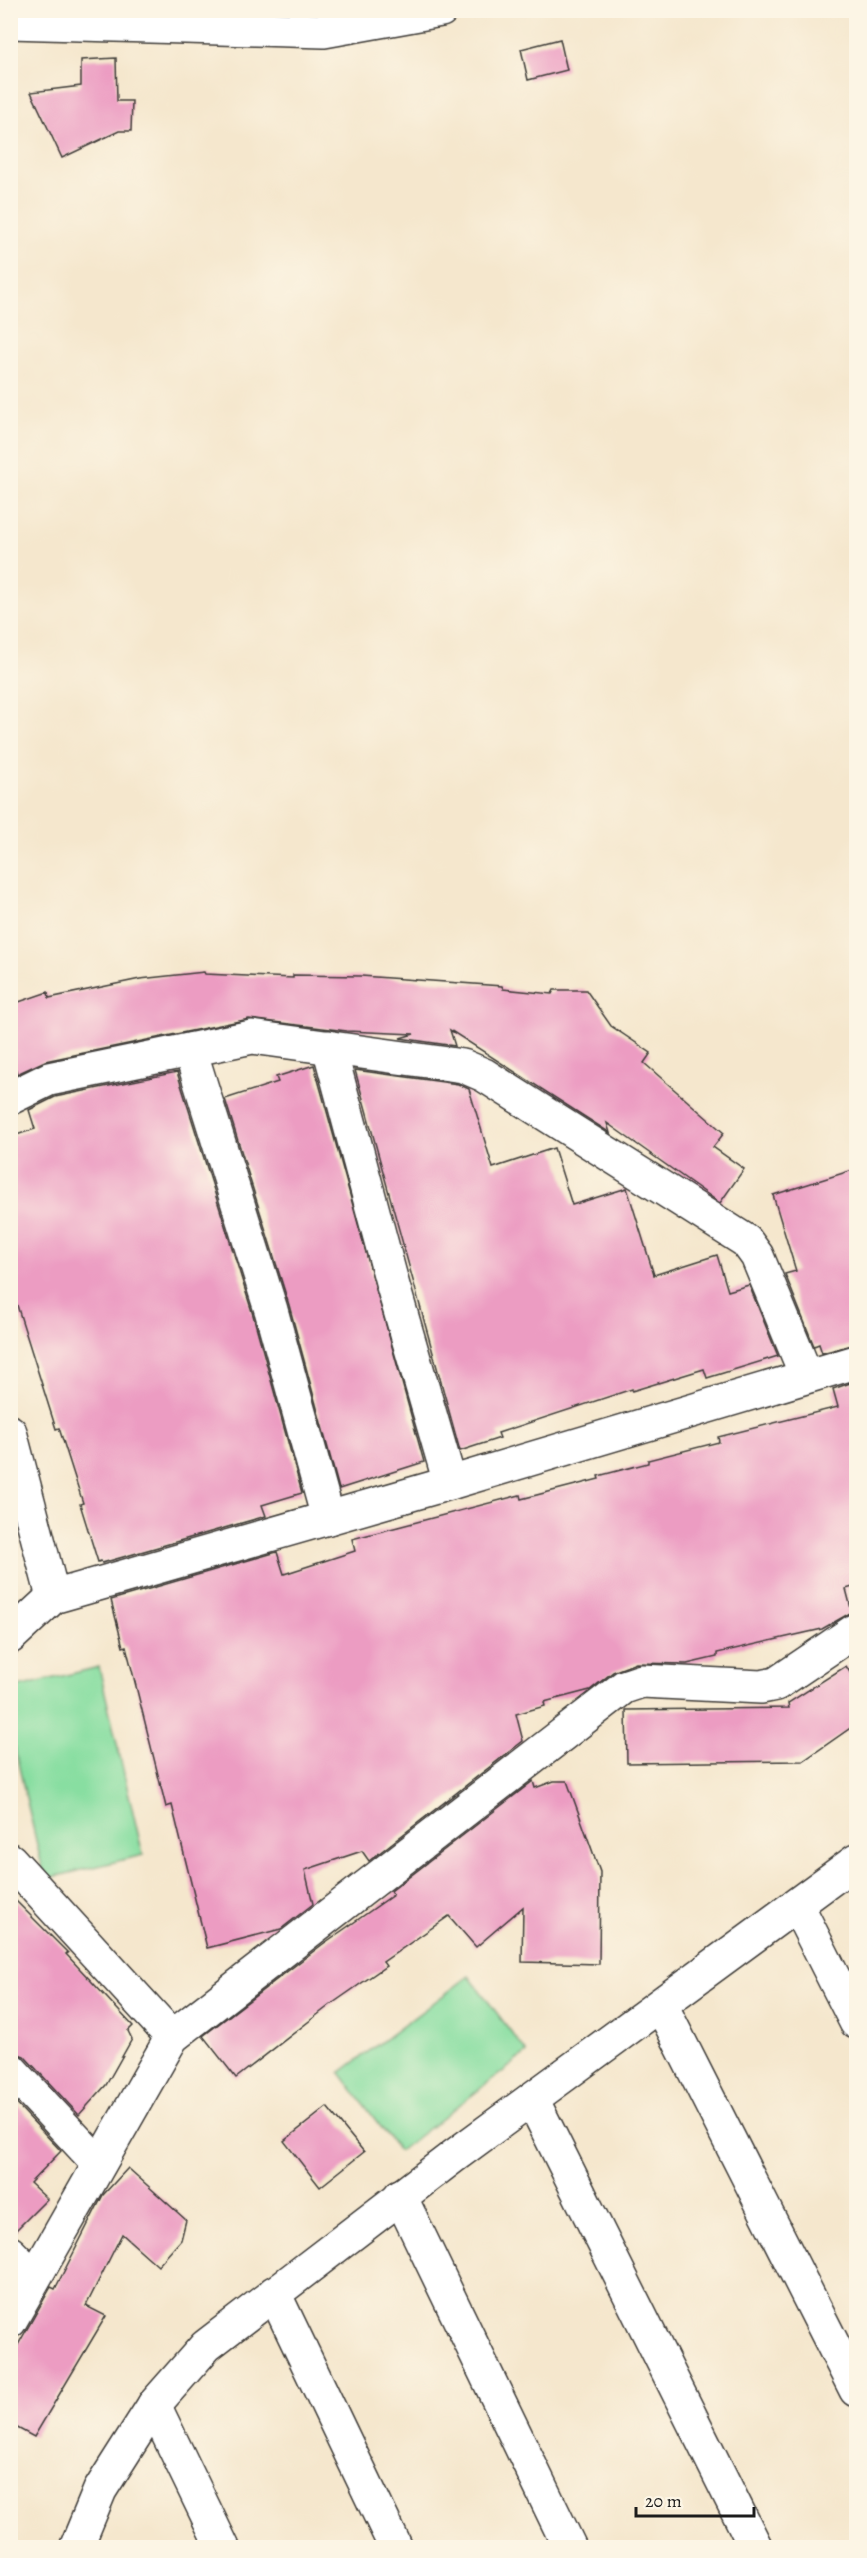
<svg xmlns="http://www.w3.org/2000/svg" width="867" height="2558" font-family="Alegreya,serif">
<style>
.green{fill:#88dea1;stroke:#527d5e;stroke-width:1.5}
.building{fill:#ec9cc2}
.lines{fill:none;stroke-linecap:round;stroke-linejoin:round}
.minor-casing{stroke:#3d3a37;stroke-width:36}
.minor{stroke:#fff;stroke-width:33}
</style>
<rect width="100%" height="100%" fill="#fcf5e5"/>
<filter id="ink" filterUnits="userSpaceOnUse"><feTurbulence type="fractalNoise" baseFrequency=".0167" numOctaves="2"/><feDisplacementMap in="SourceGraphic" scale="12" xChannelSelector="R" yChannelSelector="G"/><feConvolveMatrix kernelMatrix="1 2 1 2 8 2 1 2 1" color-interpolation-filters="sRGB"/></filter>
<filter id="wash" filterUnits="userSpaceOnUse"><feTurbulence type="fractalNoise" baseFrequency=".008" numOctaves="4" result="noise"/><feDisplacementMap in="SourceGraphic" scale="24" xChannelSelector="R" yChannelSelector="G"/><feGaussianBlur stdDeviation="1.35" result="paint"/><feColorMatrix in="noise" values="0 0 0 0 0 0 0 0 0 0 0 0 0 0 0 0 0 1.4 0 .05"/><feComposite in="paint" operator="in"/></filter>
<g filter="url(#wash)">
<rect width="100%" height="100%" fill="#f5e7cd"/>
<g class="green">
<path d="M99 1667 143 1855 45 1879 11 1733 10 1689Z"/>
<path d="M469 1976 527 2053 399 2151 340 2073Z"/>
</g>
<g id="blocks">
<g class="building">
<path d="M560 39 567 70 528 80 521 49Z"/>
<path d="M116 58 117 101H132L131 131H119L62 158 31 92 81 86V60Z"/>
<path d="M204 972 205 974 293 978V975L361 976 502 986 503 989 552 994 554 990H586L611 1026 651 1053 644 1063 724 1133 713 1147 744 1169 720 1203 607 1123 610 1133 450 1030 455 1046 400 1038 414 1034 347 1031 249 1019 45 1061 17 1074 16 1070 10 1072V1005L48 992 49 998 140 979Z"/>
<path d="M314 1065 424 1462 339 1489 289 1305 225 1099 278 1082 276 1077Z"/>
<path d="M355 1070 458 1084 469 1089 493 1168 554 1148 572 1205 627 1188 654 1275 717 1255 728 1291 749 1285 778 1356 707 1378 704 1369 632 1391V1389L498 1433 500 1438 460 1451Z"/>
<path d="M177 1072 253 1315 302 1493 262 1505 266 1516 102 1563 101 1561 98 1562 80 1504 83 1503 59 1428 56 1429 10 1283V1137L35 1129 29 1110 55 1097Z"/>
<path d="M856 1169V1344L822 1353 819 1344 814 1346 785 1274 796 1271 773 1195Z"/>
<path d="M856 1381V1586L846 1589 852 1612 822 1629 717 1653V1657L687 1664 636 1663 613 1672 590 1690 544 1702 545 1706 516 1714 523 1741 369 1861 362 1851 305 1870 313 1904 281 1929 207 1948 172 1805 166 1807 126 1646 123 1647 111 1600 277 1552 284 1574 355 1551 352 1539 520 1495 521 1499 599 1479 598 1476 648 1463V1460L719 1442 718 1437 838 1407 833 1389Z"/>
<path d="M846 1666 856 1682V1724L803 1761 627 1763 626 1710 789 1708 788 1703Z"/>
<path d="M533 1781 535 1788 554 1781H567L600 1872 599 1964 522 1962 523 1907 476 1947 449 1916 383 1962 386 1966 330 2005 236 2078 203 2036 323 1944 393 1895 391 1891Z"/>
<path d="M10 1895 68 1953 66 1954 133 2026 128 2031 132 2039 106 2085 79 2115 24 2056 10 2051Z"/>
<path d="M10 2097 61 2151 30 2183 47 2199 11 2235Z"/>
<path d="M327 2107 364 2152 320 2187 284 2141Z"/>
<path d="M128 2168 186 2220 181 2240 158 2266 122 2234 86 2306 106 2316 34 2437 10 2424V2359L51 2287 55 2289 103 2195Z"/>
</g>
</g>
</g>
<g filter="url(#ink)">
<use href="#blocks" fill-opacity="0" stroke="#3d3a37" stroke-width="1.5"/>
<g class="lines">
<defs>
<g id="minor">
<path d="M10 22 324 31 441 10"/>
<path d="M329 1047 393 1286 450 1483"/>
<path d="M190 1050 271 1310 328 1518"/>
<path d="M10 1098 49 1079 252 1037 463 1066 484 1075 746 1241 757 1256 806 1375"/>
<path d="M10 1432 53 1597"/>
<path d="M10 1637 53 1597 450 1483 856 1362"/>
<path d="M10 1860 172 2037"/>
<path d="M797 1905 856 2022"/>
<path d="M661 2005 856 2390"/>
<path d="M10 2069 99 2164"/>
<path d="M532 2099 756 2548"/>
<path d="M400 2196 570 2548"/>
<path d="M10 2253 34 2277"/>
<path d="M274 2293 396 2548"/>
<path d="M10 2321 172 2037 624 1687 642 1681 761 1687 776 1684 856 1630"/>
<path d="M154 2405 223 2548"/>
<path d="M76 2548 100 2490 154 2405 206 2346 454 2156 856 1861"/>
</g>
</defs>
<use href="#minor" class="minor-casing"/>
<use href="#minor" class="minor"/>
</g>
</g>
<rect width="867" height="2558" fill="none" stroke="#fcf5e5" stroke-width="36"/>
<path d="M636 2507v9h118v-9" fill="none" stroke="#1c1c1c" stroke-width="3"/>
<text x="645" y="2507" font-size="18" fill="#1c1c1c" stroke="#fcf5e5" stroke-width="4.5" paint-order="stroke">20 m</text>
</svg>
